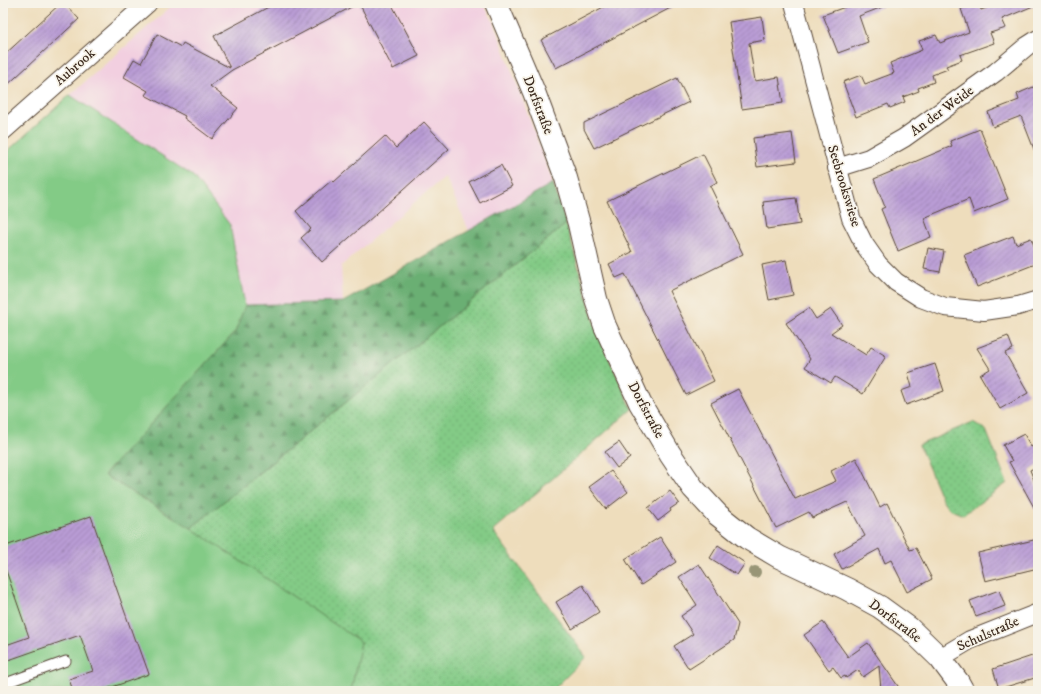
<svg xmlns="http://www.w3.org/2000/svg" width="1041" height="694" font-family="'IM FELL DW Pica',serif">
<style>
.built{fill:#f2cfe0}
.grass{fill:url(#grass-dots);stroke:#5f7a52}
.forest{fill:url(#forest-firs);stroke:#526c48}
.garden{fill:#83cb86;stroke:#5f7a52}
.building{fill:url(#building-hatch)}
.lines{fill:none;stroke-linecap:round;stroke-linejoin:round}
.service-casing{stroke:#564536;stroke-width:11}
.minor-casing{stroke:#564536;stroke-width:20}
.tertiary-casing{stroke:#564536;stroke-width:24}
.service{stroke:#fff;stroke-width:9}
.minor{stroke:#fff;stroke-width:18}
.tertiary{stroke:#fff;stroke-width:22}
.tree{fill:#989576}
.labels{text-anchor:middle;dominant-baseline:central;stroke-width:3.5;stroke-linejoin:round;paint-order:stroke}
.street-label{font-size:14px;fill:#3b2a1e;stroke:#f7f3e8}
</style>
<defs>
<pattern id="grass-dots" width="8" height="8" patternUnits="userSpaceOnUse"><rect width="8" height="8" fill="#83cb86"/><path d="M2 2h.1M6 6h.1" fill="none" stroke="#72ae73" stroke-width="1.8" stroke-linecap="round"/></pattern>
<pattern id="forest-firs" width="22" height="20" patternUnits="userSpaceOnUse"><rect width="22" height="20" fill="#6aaf73"/><path d="M5 1l3.5 6h-7zM16 11l3.5 6h-7z" fill="#588f5e"/></pattern>
<pattern id="building-hatch" width="6" height="6" patternUnits="userSpaceOnUse"><rect width="6" height="6" fill="#b99cd5"/><path d="M-1 1l2-2M0 6l6-6M5 7l2-2" fill="none" stroke="#987fac"/></pattern>
</defs>
<rect width="100%" height="100%" fill="#f7f3e8"/>
<filter id="ink" filterUnits="userSpaceOnUse"><feTurbulence type="fractalNoise" baseFrequency=".025" numOctaves="2"/><feDisplacementMap in="SourceGraphic" scale="8" xChannelSelector="R" yChannelSelector="G"/><feConvolveMatrix kernelMatrix="1 2 1 2 8 2 1 2 1" color-interpolation-filters="sRGB"/></filter>
<filter id="wash" filterUnits="userSpaceOnUse"><feTurbulence type="fractalNoise" baseFrequency=".012" numOctaves="4" result="noise"/><feDisplacementMap in="SourceGraphic" scale="16" xChannelSelector="R" yChannelSelector="G"/><feGaussianBlur stdDeviation="0.9" result="paint"/><feColorMatrix in="noise" values="0 0 0 0 0 0 0 0 0 0 0 0 0 0 0 0 0 1.4 0 .05"/><feComposite in="paint" operator="in"/></filter>
<g filter="url(#wash)">
<rect width="100%" height="100%" fill="#eeddbc"/>
<path class="built" d="M175 3H483L495 25 553 183 469 231 445 176 341 266 343 302 245 305 230 225 193 176 70 95Z"/>
<g class="grass">
<path d="M566 224 597 332 632 409 493 531 586 657 552 691H351L361 642 191 528Z"/>
<path d="M973 422 986 430 1007 483 963 515 949 509 942 499 919 445Z"/>
</g>
<path class="forest" d="M553 183 566 224 191 528 104 475 235 332 245 305 343 302Z"/>
<path class="garden" d="M70 95 193 176 230 225 245 305 235 332 104 475 191 528 361 642 351 691H3V155Z"/>
<g id="blocks">
<g class="building">
<path d="M61 3H64L79 19 3 89V56Z"/>
<path d="M276 3H313L316 8 326 3H391L419 56 393 69 359 3 232 70 210 86 238 108 212 139 184 118 185 116 145 95 148 91 124 77 134 59 141 63 157 34 181 47 183 43 230 68 214 36Z"/>
<path d="M611 3H680L556 68 541 40Z"/>
<path d="M843 3H890V4L859 16 868 42 838 53 823 15 845 7Z"/>
<path d="M977 3H979L981 10 999 3H1038V4L1002 19 1006 28 990 33 994 43 960 55 962 60 946 66 948 69 932 75 934 82 918 88 919 91 903 97 905 102 890 108 888 104 856 117 843 82 861 75 865 84 894 73 890 63 922 50 919 41 936 35 940 43 969 32 961 9Z"/>
<path d="M762 17 765 40 749 43 755 81 779 77 783 103 742 109 729 22Z"/>
<path d="M677 78 689 102 594 148 584 129V123Z"/>
<path d="M1038 85V157H1037L1021 116 993 127 988 112 1019 100 1017 94Z"/>
<path d="M424 122 449 149 322 262 301 238 311 229 296 211 332 180 334 182 385 136 396 148Z"/>
<path d="M980 129 1008 199 974 213 969 199 924 218 931 237 898 251 881 209 885 207 874 179 952 146 950 141Z"/>
<path d="M792 133 796 162 757 167 753 138Z"/>
<path d="M703 154 717 182 710 186 743 254 669 291 714 381 686 395 625 274 616 278 609 264 632 252 607 201Z"/>
<path d="M501 165 512 186 480 203 469 182Z"/>
<path d="M796 198 800 224 767 229 763 202Z"/>
<path d="M1013 236 1016 244 1031 238 1038 256V263L977 287 964 255Z"/>
<path d="M928 248 944 251 940 272 924 269Z"/>
<path d="M786 260 793 295 769 300 762 265Z"/>
<path d="M809 308 816 319 831 309 842 325 831 333 866 355 871 347 886 356 863 394 835 377 831 383 805 367 810 359 786 323Z"/>
<path d="M1008 336 1013 349 1005 353 1028 393 1000 409 980 375 990 369 977 348Z"/>
<path d="M935 364 944 391 906 405 901 391 912 387 908 373Z"/>
<path d="M738 389 795 499 836 481 831 471 856 458 880 507 887 503 910 550 916 548 932 579 907 592 891 560 885 563 879 549 842 569 834 554 865 536 847 502 812 518 809 512 776 528 711 403Z"/>
<path d="M1024 434 1031 447 1038 443V466L1030 470 1038 490V510L1036 511 1009 462 1012 461 1003 445Z"/>
<path d="M619 442 630 458 617 468 605 452Z"/>
<path d="M611 471 628 492 606 509 589 487Z"/>
<path d="M670 491 679 503 670 509 671 511 658 521 648 508Z"/>
<path d="M91 516 135 641H137L149 674 101 691H73L69 679 93 671 80 635 3 662V646L29 637 3 562V547Z"/>
<path d="M660 537 676 562 641 585 625 559Z"/>
<path d="M1038 539V568L985 581 978 553Z"/>
<path d="M718 545 745 563 737 575 710 558Z"/>
<path d="M699 564 738 624 734 640 689 669 674 646 693 634 681 616 697 605 679 577Z"/>
<path d="M583 585 599 612 572 629 556 602Z"/>
<path d="M999 590 1005 606 976 617 970 601Z"/>
<path d="M823 622 848 657 868 643 900 689 881 690 879 666 863 677 858 670 846 678 845 676 841 678 833 667 829 670 804 635Z"/>
<path d="M1038 654V677L999 689 993 669Z"/>
</g>
</g>
</g>
<g filter="url(#ink)">
<use href="#blocks" fill-opacity="0" stroke="#564536" stroke-width="1"/>
<g class="lines">
<defs>
<path id="service" d="M3 684 66 661"/>
<g id="minor">
<path d="M794 3 851 218 864 244 878 264 896 282 921 298 945 307 984 311 1018 306 1038 300"/>
<path d="M3 131 148 3"/>
<path d="M837 168 869 158 904 138 996 72 1027 46 1038 39"/>
<path d="M940 658 970 640 1038 613"/>
</g>
<path id="tertiary" d="M496 3 534 92 566 178 579 224 596 299 605 326 640 403 670 454 693 488 718 515 747 538 779 557 847 589 880 607 909 628 940 658 958 682 963 691"/>
</defs>
<use href="#service" class="service-casing"/>
<use href="#minor" class="minor-casing"/>
<use href="#tertiary" class="tertiary-casing"/>
<use href="#service" class="service"/>
<use href="#minor" class="minor"/>
<use href="#tertiary" class="tertiary"/>
</g>
<circle class="tree" cx="755" cy="572" r="6"/>
</g>
<g class="labels">
<g class="street-label">
<text transform="translate(75 67) rotate(-41)">Aubrook</text>
<text transform="translate(538 105) rotate(69)">Dorfstraße</text>
<text transform="translate(942 111) rotate(-36)">An der Weide</text>
<text transform="translate(844 186) rotate(73)">Seebrookswiese</text>
<text transform="translate(646 410) rotate(62)">Dorfstraße</text>
<text transform="translate(895 621) rotate(37)">Dorfstraße</text>
<text transform="translate(988 634) rotate(-24)">Schulstraße</text>
</g>
</g>
<rect width="1041" height="694" fill="none" stroke="#f7f3e8" stroke-width="16"/>
</svg>
